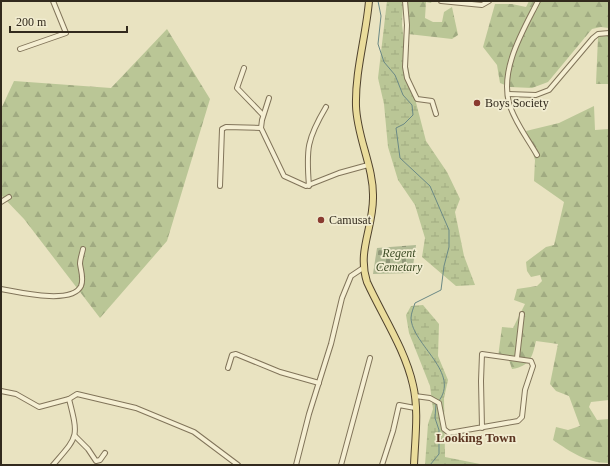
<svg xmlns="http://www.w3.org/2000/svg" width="610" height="466" font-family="Georgia,serif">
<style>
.forest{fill:url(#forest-firs)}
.wetland{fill:url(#wetland-marsh)}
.cemetery{fill:url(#cemetery-stones)}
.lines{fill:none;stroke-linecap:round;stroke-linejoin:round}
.stream{stroke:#6b8985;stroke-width:1}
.street-casing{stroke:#81745a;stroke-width:6}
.primary-casing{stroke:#4f422e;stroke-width:8}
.street{stroke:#f5efd3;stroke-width:4}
.primary{stroke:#eadc9b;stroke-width:6}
.poi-dot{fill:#8a3b30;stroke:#f1ecd0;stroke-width:1.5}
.labels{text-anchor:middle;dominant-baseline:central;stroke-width:3.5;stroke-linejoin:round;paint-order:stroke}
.poi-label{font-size:12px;fill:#322a1d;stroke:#f1ecd0;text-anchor:start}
.park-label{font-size:12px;font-style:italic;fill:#3e4d26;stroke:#f1ecd0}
.neighbourhood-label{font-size:13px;font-weight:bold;fill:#5b3420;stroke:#f1ecd0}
</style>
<defs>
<pattern id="forest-firs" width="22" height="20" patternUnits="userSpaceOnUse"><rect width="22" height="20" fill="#bac696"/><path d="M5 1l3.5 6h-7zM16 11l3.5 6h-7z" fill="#a0aa81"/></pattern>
<pattern id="wetland-marsh" width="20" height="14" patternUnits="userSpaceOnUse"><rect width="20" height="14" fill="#bac696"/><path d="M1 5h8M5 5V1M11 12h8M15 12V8" fill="none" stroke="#a0aa81"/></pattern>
<pattern id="cemetery-stones" width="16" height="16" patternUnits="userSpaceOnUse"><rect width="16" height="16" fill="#b2bb95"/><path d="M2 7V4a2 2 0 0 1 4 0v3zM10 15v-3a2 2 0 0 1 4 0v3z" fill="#919879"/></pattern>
</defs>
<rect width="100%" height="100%" fill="#e9e3c1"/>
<g class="forest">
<path d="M407 1H432L431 3 426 2 425 18 433 22H442L444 12 452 7 458 35 452 39 408 34Z"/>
<path d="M529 1H609V28L601 27 592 29 548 82 532 88 510 87 500 83 497 65 483 47 495 4H512L526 7Z"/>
<path d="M167 29 210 99 167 241 100 318 24 219 1 195V109L14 81 111 88Z"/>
<path d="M601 34H609V84H596L598 37Z"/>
<path d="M594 106 595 130 609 129V400L591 402 589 407 597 420 609 419V463C586 463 571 452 553 440L556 427 568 430 580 426 569 396 556 391 550 384 558 344 536 341C532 358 530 366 512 369L509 360 498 357 502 327 513 328 525 304 514 300 517 289 537 286 542 281 540 275 531 277 527 271 526 262 546 247 554 245 564 202 534 181 535 160 526 131 559 123Z"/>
</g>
<g class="wetland">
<path d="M387 1H403L402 25 406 57 413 91 426 141 447 172 460 199 455 212 464 256 475 285 456 286 422 257 425 238 415 205 398 180 388 147 384 104 378 78Z"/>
<path d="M423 305 439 324 438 356 448 380 444 398 445 457 485 465H425L428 424 433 409 430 386 409 333 406 315 411 306Z"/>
</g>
<path class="cemetery" d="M416 245 412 273 373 274 377 248Z"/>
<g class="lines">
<g class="stream">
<path d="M378 1 381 16 378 44 384 62 395 75 403 95 412 105 413 115 404 124 396 128 400 158 430 186 449 230V247L444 266 441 290 415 303C414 307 411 313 411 318 412 345 462 373 438 402"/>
<path d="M430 465 439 454V430L435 418 436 404"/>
</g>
<defs>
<g id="street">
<path d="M405 1 407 25 405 67 407 78 417 99 432 101 436 114"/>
<path d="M441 1 482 5 489 1"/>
<path d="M20 49 66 33 53 1"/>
<path d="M244 68 237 88 263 115"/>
<path d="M508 94 536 95 549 90 593 38 598 34 609 33"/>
<path d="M269 98 262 120 261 128 284 176 306 186 339 173 368 165"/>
<path d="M537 155C528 139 514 121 509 103 500 68 523 31 538 1"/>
<path d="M220 186 222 129 226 127 261 128"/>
<path d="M309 186C306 149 307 139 326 107"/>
<path d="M1 202 9 197"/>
<path d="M1 289C18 292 72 305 81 286 84 279 81 271 80 264 80 259 82 254 83 249"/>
<path d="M517 358 522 314"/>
<path d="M228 368 232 355 236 354 280 372 319 383"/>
<path d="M1 391 16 394 39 407 69 399 77 394 136 408 194 432 238 465"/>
<path d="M415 396 430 398 439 403 444 429 449 433 518 421 522 417 525 390 533 366 531 361 482 354 481 381 482 428"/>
<path d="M75 436 88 449 96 461 100 460 105 453"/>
<path d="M53 465C78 436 79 438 69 399"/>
<path d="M296 465 309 414 331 344 342 298 351 276 363 268"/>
<path d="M341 465 370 358"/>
<path d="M382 465 393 431 399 405 415 408"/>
</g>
<path id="primary" d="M369 1C366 36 355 71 356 106 357 138 374 167 373 198 373 229 357 251 367 282 382 315 405 349 413 385 419 410 415 439 414 465"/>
</defs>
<use href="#street" class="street-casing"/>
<use href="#primary" class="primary-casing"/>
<use href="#street" class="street"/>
<use href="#primary" class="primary"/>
</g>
<g class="poi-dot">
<circle cx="477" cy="103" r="4"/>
<circle cx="321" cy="220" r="4"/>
</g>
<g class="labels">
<g class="poi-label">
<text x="485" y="103">Boys Society</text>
<text x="329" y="220">Camusat</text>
</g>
<g class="park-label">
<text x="399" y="253">Regent<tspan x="399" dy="14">Cemetary</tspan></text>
</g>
<g class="neighbourhood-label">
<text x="476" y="437">Looking Town</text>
</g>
</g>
<rect width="610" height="466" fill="none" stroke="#322a1d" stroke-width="4"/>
<path d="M10 26v6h117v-6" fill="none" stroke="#322a1d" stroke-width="2"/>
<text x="16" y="26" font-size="12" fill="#322a1d" stroke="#f1ecd0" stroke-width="3" paint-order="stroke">200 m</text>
</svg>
